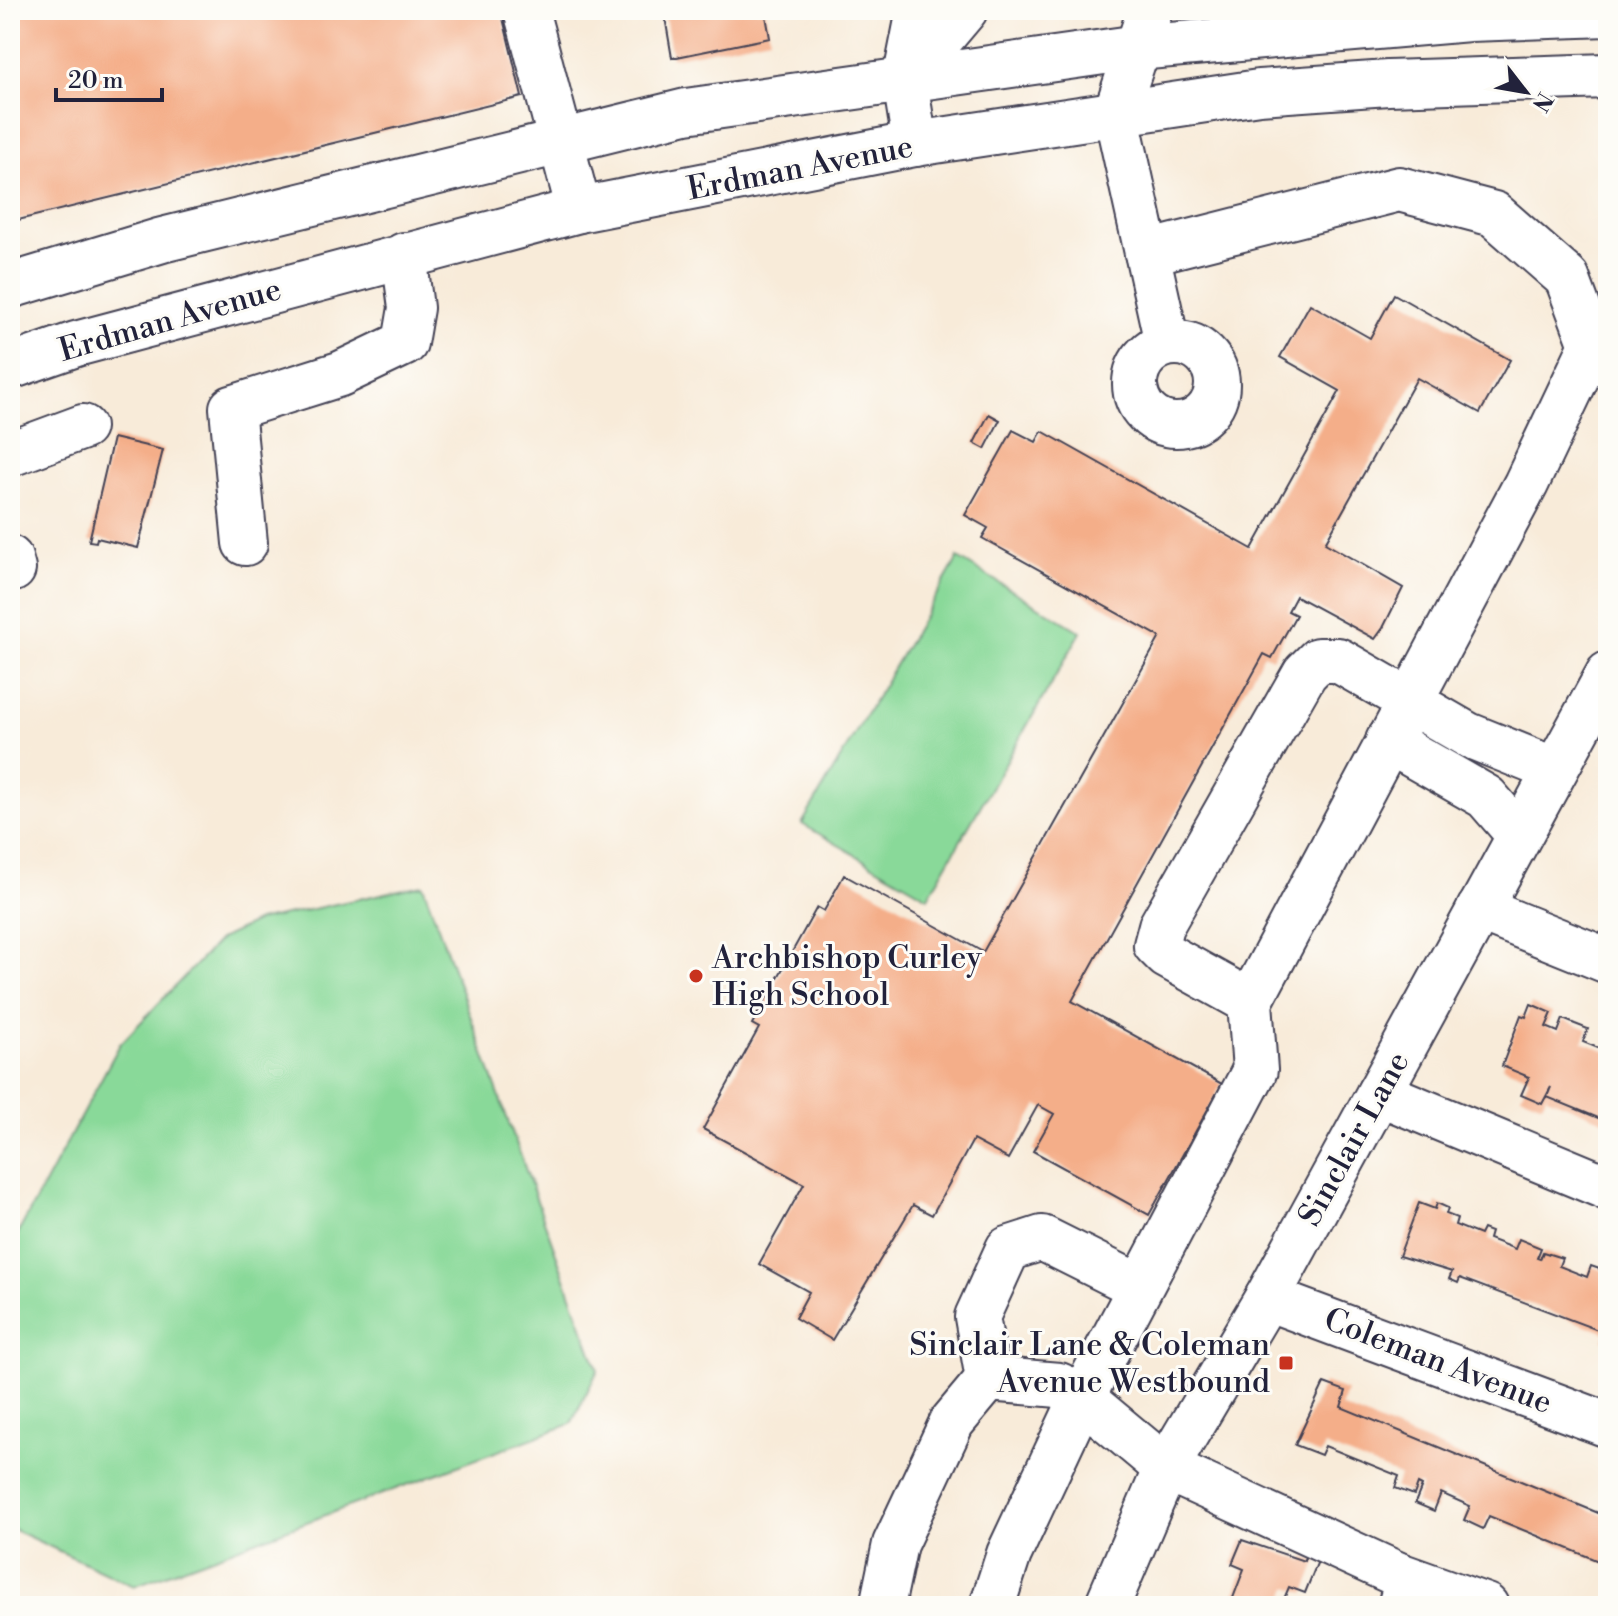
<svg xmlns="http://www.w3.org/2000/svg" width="1618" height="1616" font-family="'Libre Bodoni',serif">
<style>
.green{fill:#89d999;stroke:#567e6a;stroke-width:2}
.building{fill:#f4ae89}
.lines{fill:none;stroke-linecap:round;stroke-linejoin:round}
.minor-casing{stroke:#424053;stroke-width:48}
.major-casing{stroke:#424053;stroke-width:48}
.minor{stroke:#fff;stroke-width:44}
.major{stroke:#fff;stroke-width:44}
.poi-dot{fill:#c8321e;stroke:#fdfcf7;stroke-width:3}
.labels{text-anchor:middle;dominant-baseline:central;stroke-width:6;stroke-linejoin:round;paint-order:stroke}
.street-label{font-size:32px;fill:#22223b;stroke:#fdfcf7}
.poi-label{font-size:32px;fill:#22223b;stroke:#fdfcf7;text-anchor:start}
</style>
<rect width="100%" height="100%" fill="#fdfcf7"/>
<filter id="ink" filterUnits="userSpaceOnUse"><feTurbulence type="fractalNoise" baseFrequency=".0125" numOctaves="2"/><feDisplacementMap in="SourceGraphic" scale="16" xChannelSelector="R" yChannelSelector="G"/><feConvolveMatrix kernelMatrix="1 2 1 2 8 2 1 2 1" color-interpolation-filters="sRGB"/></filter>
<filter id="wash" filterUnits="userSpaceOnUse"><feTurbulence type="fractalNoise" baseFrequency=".006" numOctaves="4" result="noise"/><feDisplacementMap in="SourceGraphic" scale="32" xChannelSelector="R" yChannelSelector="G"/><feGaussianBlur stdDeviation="1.8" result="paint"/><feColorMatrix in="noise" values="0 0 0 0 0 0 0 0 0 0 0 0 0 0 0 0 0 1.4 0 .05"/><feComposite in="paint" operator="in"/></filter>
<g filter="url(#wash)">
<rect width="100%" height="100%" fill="#f8ebd9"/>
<g class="green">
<path d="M958 558 1081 632 928 897 802 824Z"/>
<path d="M423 885 598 1370 571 1424 134 1586 10 1528V1248L120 1044 220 939 258 921Z"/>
</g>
<g id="blocks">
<g class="building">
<path d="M10 10H501L522 97 10 222Z"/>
<path d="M699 10H765L770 38 672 58 665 17Z"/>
<path d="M1394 294 1510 360 1480 413 1417 378 1325 543 1403 588 1383 628 1375 639 1296 596 1288 611 1296 615 1272 658 1264 654 1072 1001 1222 1084 1149 1215 1033 1151 1054 1114 1038 1105 1008 1159 973 1140 932 1215 913 1205 832 1340 795 1318 809 1292 759 1264 804 1184 703 1129 759 1028 752 1024 817 907 824 911 844 875 983 952 1160 637 982 538 988 528 965 515 1013 430 1036 442 1042 431 1252 549 1340 391 1280 357 1310 304 1370 338Z"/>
<path d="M989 414 1000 420 985 449 974 443Z"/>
<path d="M113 438 163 450 138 548 97 538 96 542 89 541Z"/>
<path d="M1531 1004 1552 1013 1546 1027 1558 1032 1563 1019 1575 1024 1588 1029 1583 1042 1608 1052V1122L1547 1097 1551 1087 1542 1104 1521 1095 1529 1077 1502 1066 1521 1015 1526 1017Z"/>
<path d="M1419 1203 1435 1209 1437 1203 1448 1208 1446 1214 1457 1218 1455 1225 1480 1235 1483 1229 1491 1232 1489 1239 1515 1249 1519 1239 1541 1248 1537 1258 1540 1259 1543 1252 1562 1258 1559 1266 1587 1277 1591 1266 1608 1272V1342L1603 1340 1606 1333 1460 1278 1458 1283 1449 1279 1452 1272 1399 1256Z"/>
<path d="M1324 1383 1346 1391 1341 1407 1608 1517V1565L1489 1516 1483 1529 1464 1520 1470 1506 1441 1493 1434 1511 1415 1503 1422 1486 1418 1484 1414 1495 1395 1488 1399 1476 1325 1446 1321 1455 1295 1445Z"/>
<path d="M1242 1540 1304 1561 1305 1557 1318 1561 1305 1593 1289 1587 1281 1606H1230L1244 1569 1232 1564Z"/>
</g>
</g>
</g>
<g filter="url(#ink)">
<use href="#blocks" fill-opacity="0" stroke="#424053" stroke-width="2"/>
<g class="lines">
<defs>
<g id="minor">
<path d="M526 10 579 210"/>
<path d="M1150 10 1116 113 1167 343"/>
<path d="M905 81 965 10"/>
<path d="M915 144 905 81 919 10"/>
<circle cx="1176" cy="384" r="41"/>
<path d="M10 454 83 427"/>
<path d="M245 543 232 408 340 374 405 343 411 308 404 255"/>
<path d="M10 558 13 569"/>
<path d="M1388 741 1486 797 1519 835"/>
<path d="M1479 909 1608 961"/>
<path d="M1250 1002 1167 956 1156 945 1161 926 1305 673 1318 660H1338L1468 735 1555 770"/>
<path d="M1379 1093 1608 1188"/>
<path d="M1267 1298 1608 1425"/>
<path d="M988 1379 977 1317 1008 1249 1042 1238 1140 1287"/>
<path d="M1399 1575 1486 1606"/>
<path d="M882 1606 895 1544 952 1422 988 1379 1059 1385 1082 1398 1166 1468 1399 1575 1405 1590 1400 1606"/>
<path d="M992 1606 1009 1554 1082 1398 1255 1070 1250 1002 1526 484 1592 345 1567 278 1494 214 1399 189 1147 253"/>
</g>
<g id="major">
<path d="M10 286 162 240 686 111 1125 49 1469 19 1608 14"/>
<path d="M10 367 76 344 579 210 915 144 1259 92 1388 83 1608 76"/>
<path d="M1107 1606 1166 1468 1267 1298 1608 674"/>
</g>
</defs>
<use href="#minor" class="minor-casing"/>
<use href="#major" class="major-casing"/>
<use href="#minor" class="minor"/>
<use href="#major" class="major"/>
</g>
</g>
<g class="poi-dot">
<circle cx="696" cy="976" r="8"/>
<rect x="1278" y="1355" width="16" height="16" rx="4"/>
</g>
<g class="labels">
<g class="street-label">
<text transform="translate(800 168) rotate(-11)">Erdman Avenue</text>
<text transform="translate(170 320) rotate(-16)">Erdman Avenue</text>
<text transform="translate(1354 1139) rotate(-61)">Sinclair Lane</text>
<text transform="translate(1438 1361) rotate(21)">Coleman Avenue</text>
</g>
<g class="poi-label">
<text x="712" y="958">Archbishop Curley<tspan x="712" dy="37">High School</tspan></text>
<text x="1270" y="1345" text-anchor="end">Sinclair Lane &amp; Coleman<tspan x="1270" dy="37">Avenue Westbound</tspan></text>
</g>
</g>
<rect width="1618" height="1616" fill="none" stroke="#fdfcf7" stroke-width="40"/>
<g transform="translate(1526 92) rotate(121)" stroke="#fdfcf7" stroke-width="6" paint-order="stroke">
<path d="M0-6L14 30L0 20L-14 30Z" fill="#22223b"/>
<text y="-12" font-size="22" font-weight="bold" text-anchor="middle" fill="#22223b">N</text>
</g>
<path d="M56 88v12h106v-12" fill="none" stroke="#22223b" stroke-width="4"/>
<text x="68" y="88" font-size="24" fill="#22223b" stroke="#fdfcf7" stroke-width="6" paint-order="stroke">20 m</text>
</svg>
